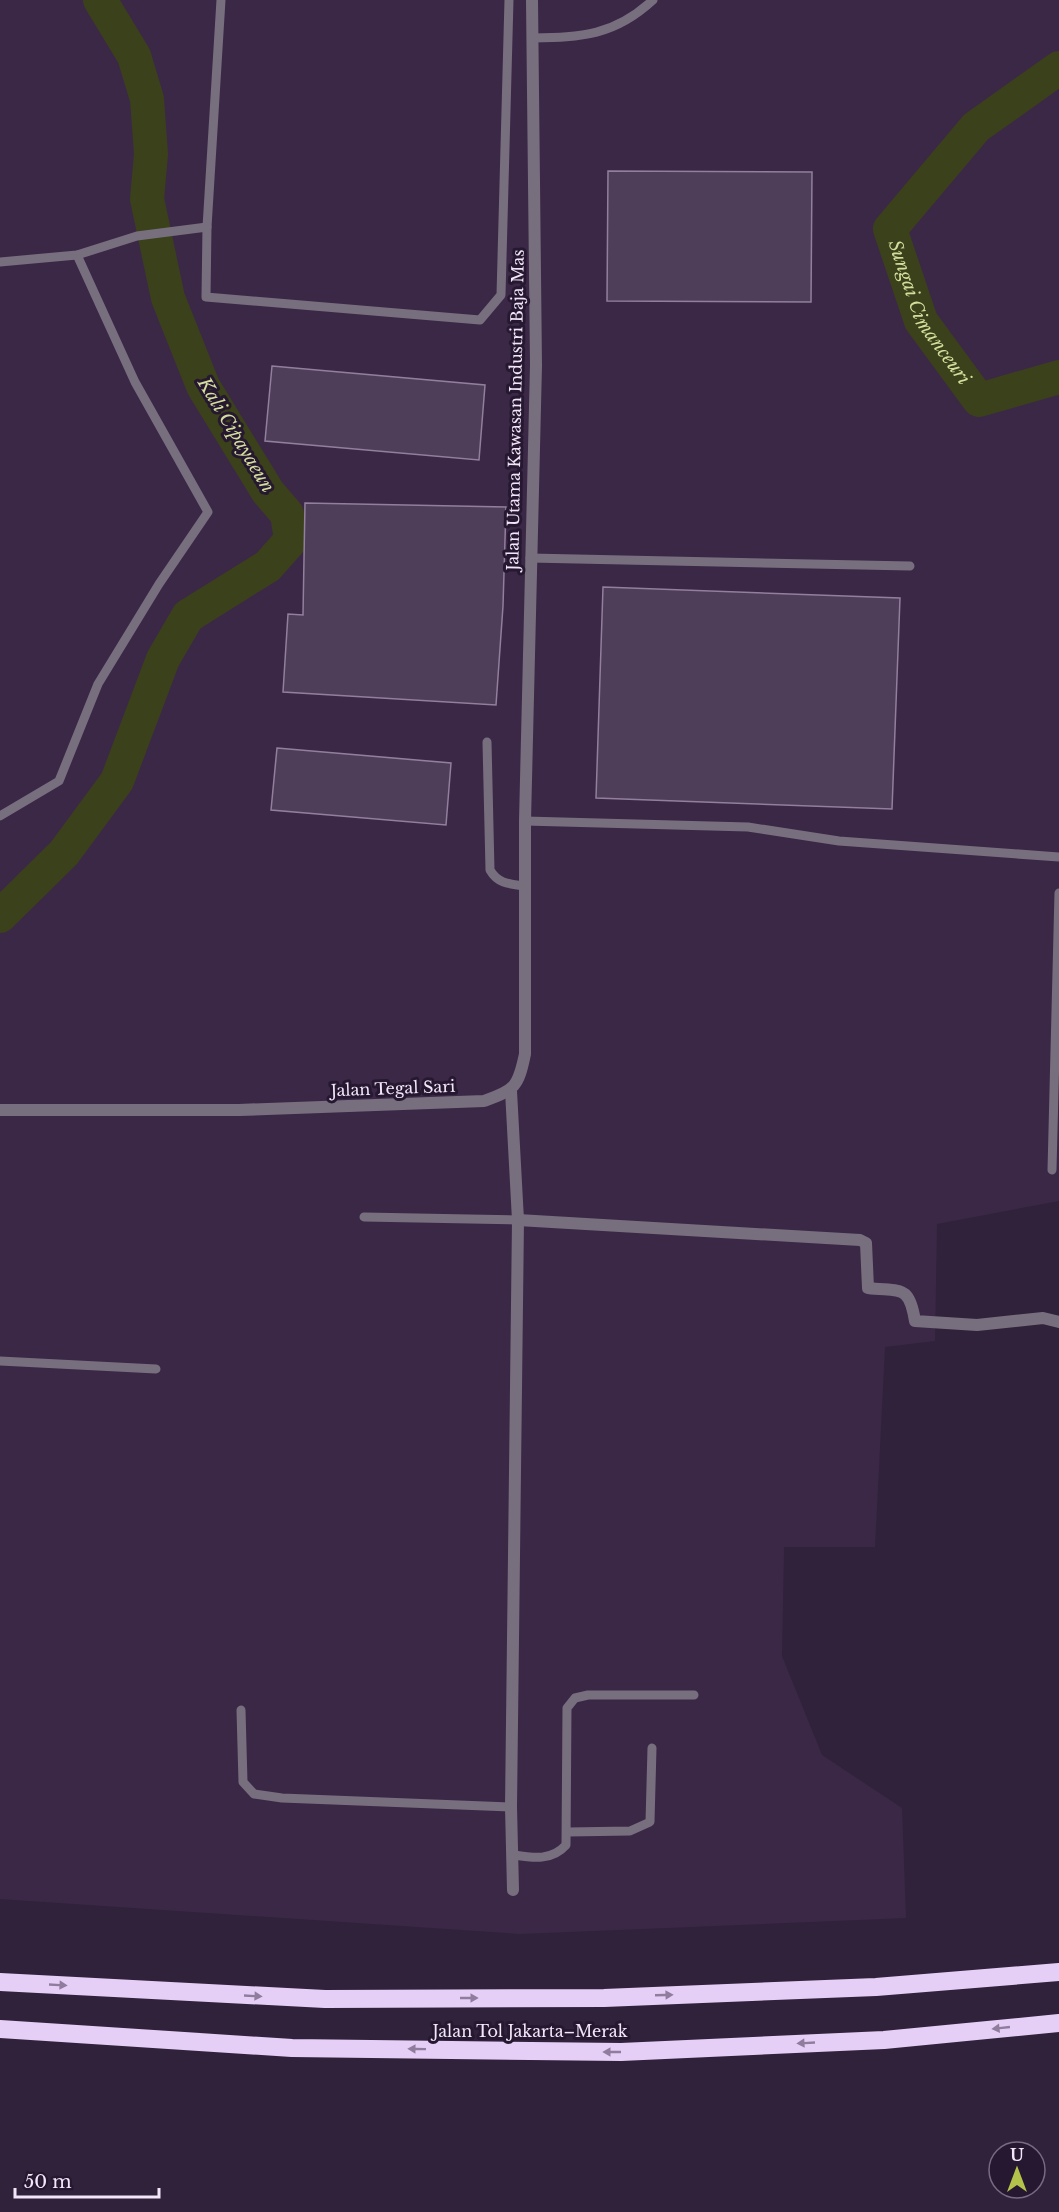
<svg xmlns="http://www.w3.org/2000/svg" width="1059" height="2212" font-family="'Libre Baskerville',serif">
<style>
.built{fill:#3b2847}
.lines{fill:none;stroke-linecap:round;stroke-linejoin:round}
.river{stroke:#3b411b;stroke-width:34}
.building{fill:#4f3e59;stroke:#917f9d;stroke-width:1.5}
.lane{stroke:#786f7e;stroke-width:9}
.street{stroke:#786f7e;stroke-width:12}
.highway{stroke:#e6cff6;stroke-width:18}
.oneway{fill:#907d9d}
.labels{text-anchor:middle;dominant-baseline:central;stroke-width:6;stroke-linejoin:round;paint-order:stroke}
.street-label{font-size:16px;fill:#f1e7f8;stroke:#271831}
.water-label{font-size:18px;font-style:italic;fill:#d3de9c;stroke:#271831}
</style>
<rect width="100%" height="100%" fill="#31223b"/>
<path class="built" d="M0 0H1059V1201L937 1224 935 1341 885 1347 875 1547H784L782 1656 822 1755 902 1808 906 1918 520 1934 0 1899Z"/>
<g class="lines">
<g class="river">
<path id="s1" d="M1059 68 976 127 890 229 921 321 979 400 1059 377"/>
<path d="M0 916 64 853 117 781 163 659 188 616 268 566 291 540 287 514 268 492 203 386 168 298 147 199 151 154 147 99 134 56 100 0"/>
</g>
</g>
<g class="building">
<path d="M608 171 812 172 811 302 607 301Z"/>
<path d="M272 366 485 385 479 460 265 441Z"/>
<path d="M305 503 506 507 503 606 496 705 283 692 288 614 303 615Z"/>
<path d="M603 587 900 598 892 809 596 798Z"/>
<path d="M277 748 451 763 446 825 271 810Z"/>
</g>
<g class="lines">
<g class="lane">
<path d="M532 38C582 37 614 36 653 0"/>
<path d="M207 227 221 0"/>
<path d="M0 262 77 255 137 236 207 227 206 297 480 320 501 295 509 0"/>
<path d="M530 558 910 566"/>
<path d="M487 742 490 870C498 884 510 884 525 886"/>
<path d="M0 816 59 781 98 684 159 584 208 512 135 382 77 255"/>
<path d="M525 821 748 827 839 841 1059 857"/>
<path d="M1052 1170 1059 893"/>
<path d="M364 1217 518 1220"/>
<path d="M0 1361 156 1369"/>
<path d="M241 1710 243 1782 254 1794 282 1798 511 1807"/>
<path d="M568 1832 630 1831 650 1822 652 1748"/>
<path d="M514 1855C533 1858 552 1861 566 1845L567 1708 575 1698 588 1695H694"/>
</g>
<g class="street">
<path d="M511 1091 518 1220 511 1807 513 1890"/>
<path d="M0 1110H239L484 1101C515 1089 518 1088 525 1054V821L536 365 532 0"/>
<path d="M518 1220 860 1240 866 1243 868 1288C901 1292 909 1284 915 1321L977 1325 1043 1318 1059 1322"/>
</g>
<g class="highway">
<path d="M0 1982 325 1999 604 1998 876 1987 1059 1972"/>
<path d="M0 2029 292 2048 621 2052 884 2040 1059 2023"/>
</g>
</g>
<defs><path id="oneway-solid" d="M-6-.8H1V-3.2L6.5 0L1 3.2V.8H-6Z" transform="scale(1.5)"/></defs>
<g class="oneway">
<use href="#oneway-solid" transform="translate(58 1985) rotate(3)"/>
<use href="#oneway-solid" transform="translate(664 1995) rotate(-2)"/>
<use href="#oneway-solid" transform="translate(253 1996) rotate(3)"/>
<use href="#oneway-solid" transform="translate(469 1998)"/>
<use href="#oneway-solid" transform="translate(1001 2028) rotate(174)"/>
<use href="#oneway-solid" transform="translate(806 2043) rotate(177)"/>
<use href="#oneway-solid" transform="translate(417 2049) rotate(-179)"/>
<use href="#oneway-solid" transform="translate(612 2052) rotate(-180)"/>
</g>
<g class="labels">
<g class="street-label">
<text transform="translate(515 410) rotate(-89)">Jalan Utama Kawasan Industri Baja Mas</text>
<text transform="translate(393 1088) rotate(-2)">Jalan Tegal Sari</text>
<text x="530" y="2031">Jalan Tol Jakarta–Merak</text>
</g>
<g class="water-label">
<text stroke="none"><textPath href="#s1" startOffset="328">Sungai Cimanceuri</textPath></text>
<text transform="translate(236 435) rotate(59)">Kali Cipayaeun</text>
</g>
</g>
<g transform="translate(1017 2170)"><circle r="28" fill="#271831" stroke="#786b81" stroke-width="1.5"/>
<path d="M0-4.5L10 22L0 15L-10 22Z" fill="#b3c24b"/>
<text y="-9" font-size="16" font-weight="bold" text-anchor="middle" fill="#f1e7f8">U</text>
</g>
<path d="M15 2188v9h144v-9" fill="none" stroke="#f1e7f8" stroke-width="3"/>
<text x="24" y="2188" font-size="18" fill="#f1e7f8" stroke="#271831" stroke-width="4.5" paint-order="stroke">50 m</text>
</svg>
